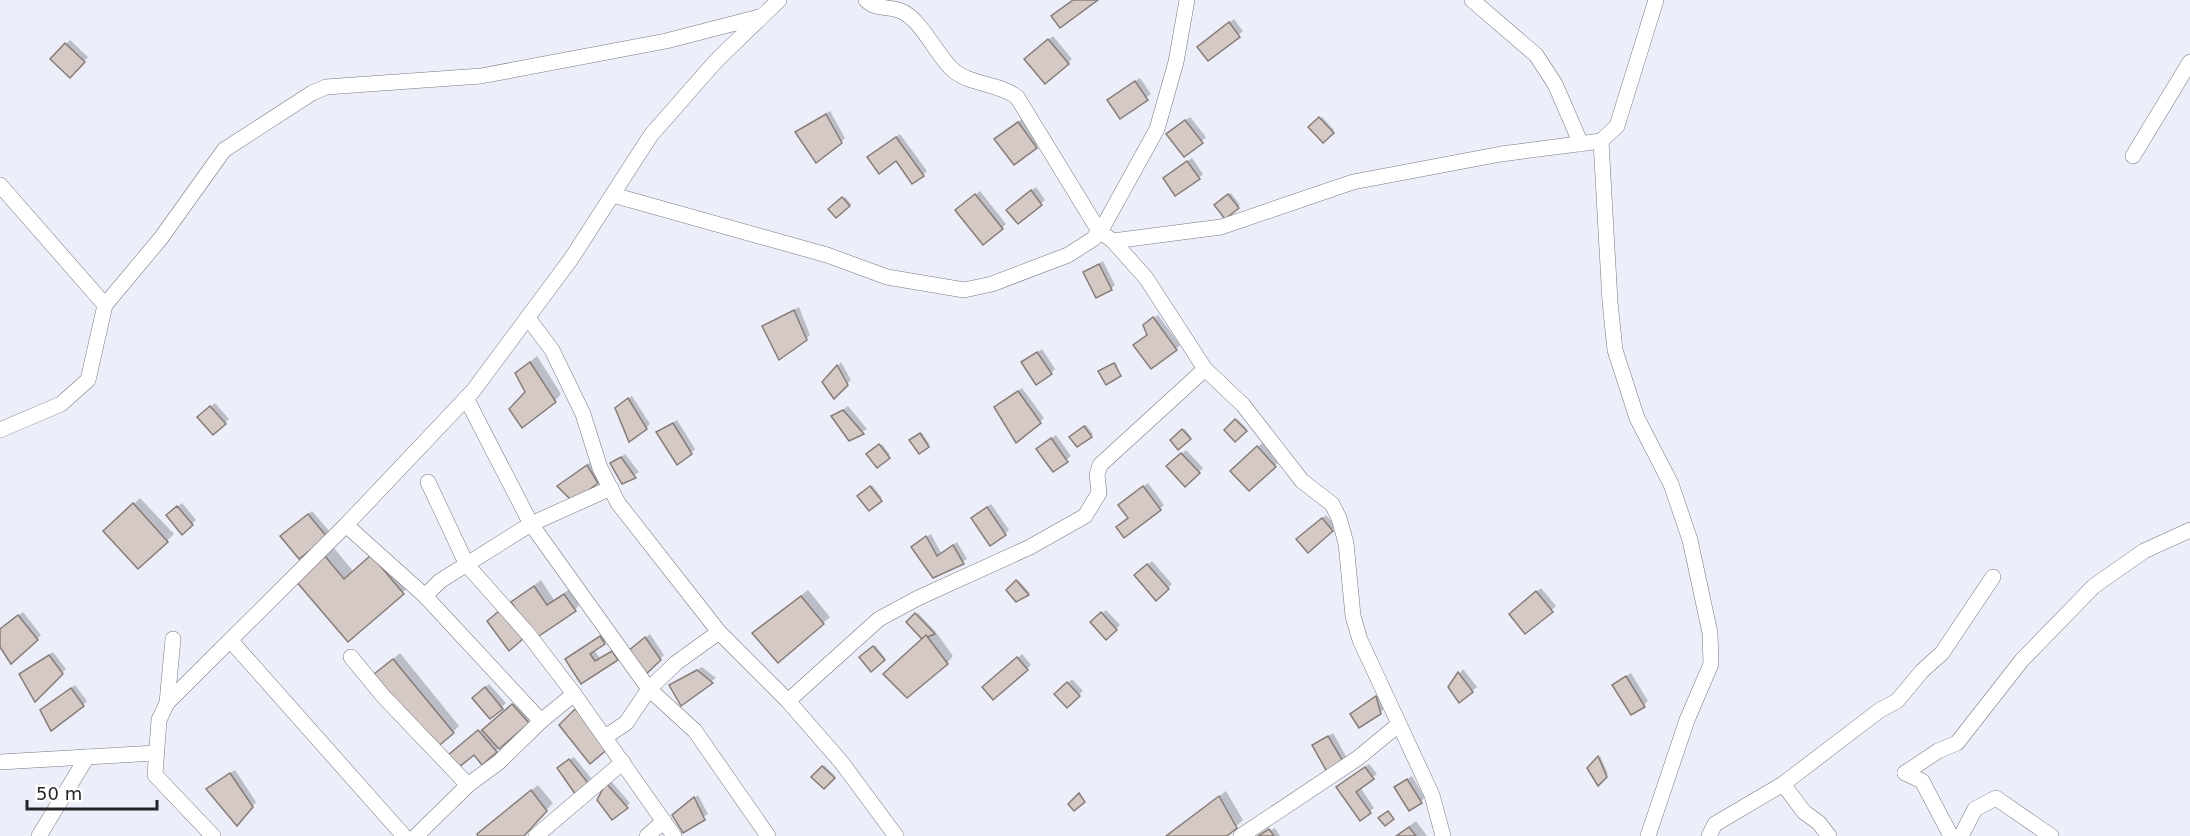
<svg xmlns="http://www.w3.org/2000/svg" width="2190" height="836" font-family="'DejaVu Sans',sans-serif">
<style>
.shadow{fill:#0003}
.building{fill:#d5c9c5;stroke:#887c79;stroke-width:1.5}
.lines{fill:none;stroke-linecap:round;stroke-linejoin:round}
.street-casing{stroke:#777983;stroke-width:16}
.street{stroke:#fff;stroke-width:15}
</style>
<rect width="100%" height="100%" fill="#eceef9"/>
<g class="shadow">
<path d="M1234 19 1243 31 1208 59 1203 43Z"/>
<path d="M1053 36 1072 59 1068 63 1030 55Z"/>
<path d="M70 40 88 57 70 76 52 59Z"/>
<path d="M1140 78 1151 94 1120 117 1113 96Z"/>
<path d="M830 111 845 138 841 142 801 128Z"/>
<path d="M1190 117 1206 137 1202 141 1172 130Z"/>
<path d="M1322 117 1334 130 1323 141 1310 127Z"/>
<path d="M1022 119 1040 143 1014 163 1000 135Z"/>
<path d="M900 134 927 171 923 175 896 159 873 153Z"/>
<path d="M1192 158 1203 174 1199 178 1168 175Z"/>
<path d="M1036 187 1045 200 1018 222 1012 206Z"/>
<path d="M980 191 1006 224 1002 228 961 206Z"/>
<path d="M1231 193 1240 205 1226 217 1216 205Z"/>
<path d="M845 197 851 204 837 216 830 209Z"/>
<path d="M1103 261 1115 285 1111 289 1085 272Z"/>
<path d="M799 307 810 335 806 339 763 326Z"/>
<path d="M1158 315 1180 345 1176 349 1135 345 1148 334 1149 321Z"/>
<path d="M1042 349 1055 369 1051 373 1027 359Z"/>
<path d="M537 356 561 394 555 401 526 393 516 373Z"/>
<path d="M841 362 851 380 834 396 823 382Z"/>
<path d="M1116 362 1120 375 1102 370Z"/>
<path d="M1022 388 1044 418 1040 422 996 407Z"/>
<path d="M632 396 650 424 646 428 621 404Z"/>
<path d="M215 403 229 419 225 423 204 413Z"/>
<path d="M848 406 867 429 849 439 833 417Z"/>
<path d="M1237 419 1247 429 1236 440 1226 430Z"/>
<path d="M677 420 695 449 691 453 658 432Z"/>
<path d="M1086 425 1093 434 1078 445 1073 435Z"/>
<path d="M1185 429 1191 437 1178 448 1172 440Z"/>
<path d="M922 433 930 445 928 446 912 438Z"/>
<path d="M1056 435 1071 456 1054 470 1042 445Z"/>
<path d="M1262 443 1279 462 1249 489 1232 471Z"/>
<path d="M882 444 890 455 877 466 868 454Z"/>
<path d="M1186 450 1203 468 1185 485 1168 466Z"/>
<path d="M625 454 639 472 623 482 612 464Z"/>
<path d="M591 462 601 478 597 482 563 483Z"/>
<path d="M1148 483 1164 505 1160 509 1130 517 1124 501Z"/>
<path d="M872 485 882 498 869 509 859 496Z"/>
<path d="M140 498 174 534 138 567 112 524Z"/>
<path d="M182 503 196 520 183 532 172 511Z"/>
<path d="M991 504 1009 530 1005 534 977 514Z"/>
<path d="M312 511 330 532 326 536 286 532Z"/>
<path d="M1326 515 1336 526 1332 530 1302 535Z"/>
<path d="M931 534 941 553 957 542 967 559 934 576 917 543Z"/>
<path d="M334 548 353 571 381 548 412 584 348 640 306 572Z"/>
<path d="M1152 561 1172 584 1156 599 1136 575Z"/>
<path d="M541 580 554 600 571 588 581 603 575 610 513 602Z"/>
<path d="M1018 580 1030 593 1017 600 1008 590Z"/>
<path d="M1541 588 1556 606 1526 632 1515 610Z"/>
<path d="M808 590 830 617 778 661 760 627Z"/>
<path d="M1106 610 1120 625 1106 638 1092 622Z"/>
<path d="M23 612 41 635 37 639 0 644V630Z"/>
<path d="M918 613 935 631 953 656 947 663 908 622Z"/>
<path d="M604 633 608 639 594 650 600 658 616 648 621 655 582 682 567 659Z"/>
<path d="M650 634 664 655 644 675 633 648Z"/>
<path d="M875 645 885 658 872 670 861 657Z"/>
<path d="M53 652 66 669 36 699 25 670Z"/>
<path d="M400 653 459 726 453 732 383 668Z"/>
<path d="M1022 654 1031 665 1027 669 988 683Z"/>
<path d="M702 667 716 678 681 703 671 686Z"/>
<path d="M1463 669 1477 687 1460 701 1449 687Z"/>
<path d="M1631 673 1648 701 1644 705 1614 685Z"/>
<path d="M1072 679 1083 691 1067 706 1056 694Z"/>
<path d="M489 684 506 703 502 707 478 694Z"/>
<path d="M75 685 87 701 83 705 42 710Z"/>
<path d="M1380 694 1384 709 1380 713 1352 714Z"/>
<path d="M517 701 532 718 482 763 474 753 454 751Z"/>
<path d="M1333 733 1347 758 1343 762 1313 745Z"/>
<path d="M1600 756 1608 774 1598 784 1589 768Z"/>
<path d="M574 757 591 778 576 793 563 764Z"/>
<path d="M1369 764 1377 774 1360 787 1374 808 1360 819 1342 783Z"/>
<path d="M824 765 835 776 824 787 813 777Z"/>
<path d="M235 770 256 802 241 820 208 789Z"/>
<path d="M1412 776 1425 798 1409 809 1396 787Z"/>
<path d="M611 781 630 803 612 818 607 784Z"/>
<path d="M538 785 553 803 522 836H480L485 828Z"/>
<path d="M1226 791 1243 820 1225 836H1166Z"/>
<path d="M698 795 708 814 683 831 678 811Z"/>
<path d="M1416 821 1427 836H1397L1400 833Z"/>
<path d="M1275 828 1280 836H1261Z"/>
</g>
<g class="building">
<path d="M1073 0H1098L1060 28 1051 16Z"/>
<path d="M1229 22 1240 37 1208 61 1197 47Z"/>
<path d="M1048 39 1069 64 1045 84 1024 59Z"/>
<path d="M65 43 85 62 70 78 50 59Z"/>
<path d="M1135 81 1148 100 1120 119 1107 100Z"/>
<path d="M826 114 842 143 816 163 795 132Z"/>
<path d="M1319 117 1334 133 1323 143 1308 127Z"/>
<path d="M1185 120 1203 143 1184 157 1166 134Z"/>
<path d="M1018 122 1037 148 1014 165 994 139Z"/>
<path d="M896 137 924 176 912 184 896 161 879 174 867 157Z"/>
<path d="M1187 161 1200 179 1175 196 1163 178Z"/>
<path d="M1031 190 1042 205 1018 224 1006 210Z"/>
<path d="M975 194 1003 229 983 245 955 210Z"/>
<path d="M1228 194 1239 208 1225 219 1214 205Z"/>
<path d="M842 197 850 206 836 218 828 209Z"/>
<path d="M1099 264 1112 290 1096 298 1083 272Z"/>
<path d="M794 310 807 340 779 360 762 326Z"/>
<path d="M1153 317 1177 350 1151 369 1133 345 1147 335 1143 325Z"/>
<path d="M1037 352 1052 374 1036 385 1021 362Z"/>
<path d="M530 362 556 402 522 428 509 409 525 392 515 373Z"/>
<path d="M1114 363 1121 376 1106 385 1098 371Z"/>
<path d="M837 365 848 385 834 399 822 382Z"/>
<path d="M1018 391 1041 423 1016 443 994 407Z"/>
<path d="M628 398 647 429 629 442 615 408Z"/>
<path d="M210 406 226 424 213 435 197 417Z"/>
<path d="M843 410 864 434 849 441 831 416Z"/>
<path d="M1235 419 1247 431 1235 442 1224 430Z"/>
<path d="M673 423 692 454 677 465 656 432Z"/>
<path d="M1084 426 1092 437 1077 447 1069 437Z"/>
<path d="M1182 429 1191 439 1178 450 1170 440Z"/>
<path d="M920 433 929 447 919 454 909 440Z"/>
<path d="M1051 438 1068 462 1053 472 1036 449Z"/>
<path d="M879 444 890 458 877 468 866 454Z"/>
<path d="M1257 446 1276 467 1249 491 1230 471Z"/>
<path d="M1181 453 1200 473 1185 487 1166 466Z"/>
<path d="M621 457 636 478 622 484 610 463Z"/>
<path d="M587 465 598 483 573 502 557 486Z"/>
<path d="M870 486 882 501 869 511 857 496Z"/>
<path d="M1143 486 1161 510 1124 538 1116 527 1128 518 1118 505Z"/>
<path d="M133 503 168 542 138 569 103 531Z"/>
<path d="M177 506 193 525 182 535 166 515Z"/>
<path d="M987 507 1006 535 990 546 971 518Z"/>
<path d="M308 514 327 537 299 559 280 536Z"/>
<path d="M1322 518 1333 531 1308 553 1296 539Z"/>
<path d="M926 536 937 556 953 545 964 564 933 578 911 547Z"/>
<path d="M324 555 344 579 371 555 404 594 348 642 295 580Z"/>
<path d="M1147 564 1169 589 1156 601 1134 575Z"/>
<path d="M1016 580 1029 595 1016 602 1006 590Z"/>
<path d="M534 586 547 605 564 594 576 611 536 638 511 602Z"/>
<path d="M1536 591 1553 612 1525 634 1509 614Z"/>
<path d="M801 596 824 624 778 663 752 633Z"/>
<path d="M499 611 523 639 509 651 487 621Z"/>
<path d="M1101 612 1117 630 1106 640 1090 622Z"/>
<path d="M915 613 935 634 922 639 906 622Z"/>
<path d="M18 615 38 640 11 664 0 647V629Z"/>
<path d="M926 635 948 664 907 698 883 674Z"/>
<path d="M600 636 605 644 590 654 595 661 612 651 618 660 581 684 565 659Z"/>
<path d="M645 637 661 660 643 677 627 652Z"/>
<path d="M873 646 885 660 871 672 859 657Z"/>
<path d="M49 655 63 674 35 702 19 674Z"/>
<path d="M1017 657 1028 670 993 700 982 687Z"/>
<path d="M393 659 454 733 435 749 374 674Z"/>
<path d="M697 670 713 683 681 706 669 685Z"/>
<path d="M1458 672 1473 692 1459 703 1448 687Z"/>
<path d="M1626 676 1645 707 1631 715 1612 685Z"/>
<path d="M1067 682 1080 696 1067 708 1054 694Z"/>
<path d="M485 687 503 709 490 719 472 698Z"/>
<path d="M71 688 84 706 51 731 40 710Z"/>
<path d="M1376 696 1381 714 1359 728 1350 714Z"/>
<path d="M512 704 529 723 499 749 482 730Z"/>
<path d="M575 709 610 747 590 764 559 725Z"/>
<path d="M478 730 497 752 482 765 474 755 458 768 448 755Z"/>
<path d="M1328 736 1344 763 1327 772 1312 745Z"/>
<path d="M1598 756 1607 777 1598 786 1587 768Z"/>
<path d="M569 759 588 783 576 795 557 768Z"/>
<path d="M822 766 835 778 824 789 811 777Z"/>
<path d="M1365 767 1374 779 1356 792 1371 813 1360 821 1336 787Z"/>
<path d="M230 773 253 807 237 826 206 789Z"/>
<path d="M1407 779 1422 803 1409 811 1394 787Z"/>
<path d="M606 783 628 808 612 820 597 800Z"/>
<path d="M531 790 547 811 524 836H478L477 834Z"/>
<path d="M1079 793 1085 802 1074 811 1068 804Z"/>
<path d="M1219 796 1237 828 1227 836H1166Z"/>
<path d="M694 797 705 820 683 833 672 815Z"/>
<path d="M1388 811 1394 819 1385 826 1378 818Z"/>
<path d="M1409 827 1416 836H1396Z"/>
<path d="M1269 829 1274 836H1258Z"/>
</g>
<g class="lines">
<defs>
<g id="street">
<path d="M866 0C876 10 889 6 901 11 921 19 937 56 953 70 970 85 999 83 1017 97L1099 231 1113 241 1221 227 1353 182 1501 154 1601 141 1617 126 1656 0"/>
<path d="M1472 0 1536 55 1555 84 1581 144"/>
<path d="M1601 141 1610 302 1615 350 1637 418 1671 484 1690 540 1710 633 1711 664 1687 720 1648 836"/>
<path d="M2133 156 2190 62"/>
<path d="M0 185 105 305"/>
<path d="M613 195 827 255 887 277 964 290 992 284 1068 255 1093 239 1104 225 1157 129 1176 62 1187 0"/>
<path d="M1113 241 1146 278 1205 369 1243 405 1302 481 1332 504 1339 518 1346 543 1353 616 1360 640 1432 795 1443 836"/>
<path d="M528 318 552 350 583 414 600 468 618 503 719 632 788 701 842 763 896 836"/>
<path d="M466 398 531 524 649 689 695 731 768 836"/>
<path d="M0 430 61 404 88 380 105 305 161 238 224 150 312 93 326 87 481 76 666 41 759 17"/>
<path d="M428 482 467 565 529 635 574 694"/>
<path d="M346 525 425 596 541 721"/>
<path d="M425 596 440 581 531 524 611 488"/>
<path d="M231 641 404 836"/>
<path d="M351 657 383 696 468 785"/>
<path d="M788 701 879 619 918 598 1030 547 1085 516 1099 493 1097 475 1100 465 1205 369"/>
<path d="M167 703 173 639"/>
<path d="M605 737 626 723 649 689 676 663 719 632"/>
<path d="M0 762 156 753"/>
<path d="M1905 773 1938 751 1957 743 2022 660 2094 586 2144 551 2190 530"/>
<path d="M1905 773 1922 781 1951 836"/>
<path d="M1783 784 1804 812 1819 823 1829 836"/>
<path d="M39 836 87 757"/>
<path d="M213 836 155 775 159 720 167 703 346 525 473 391 571 259 651 135 716 61 779 0"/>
<path d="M416 836 468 785 499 762 541 721 574 694 674 836"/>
<path d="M536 836 623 762"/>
<path d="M647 836 664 821"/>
<path d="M1241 836 1358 758 1398 725"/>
<path d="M1709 836 1715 824 1783 784 1880 710 1897 701 1922 671 1942 653 1993 577"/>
<path d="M1961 836 1975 809 1996 798 2051 836"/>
</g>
</defs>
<use href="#street" class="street-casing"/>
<use href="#street" class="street"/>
</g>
<path d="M27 800v9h130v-9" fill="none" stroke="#242529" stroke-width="3"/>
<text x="36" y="800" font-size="18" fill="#242529" stroke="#ffffff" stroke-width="4.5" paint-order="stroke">50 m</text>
</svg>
